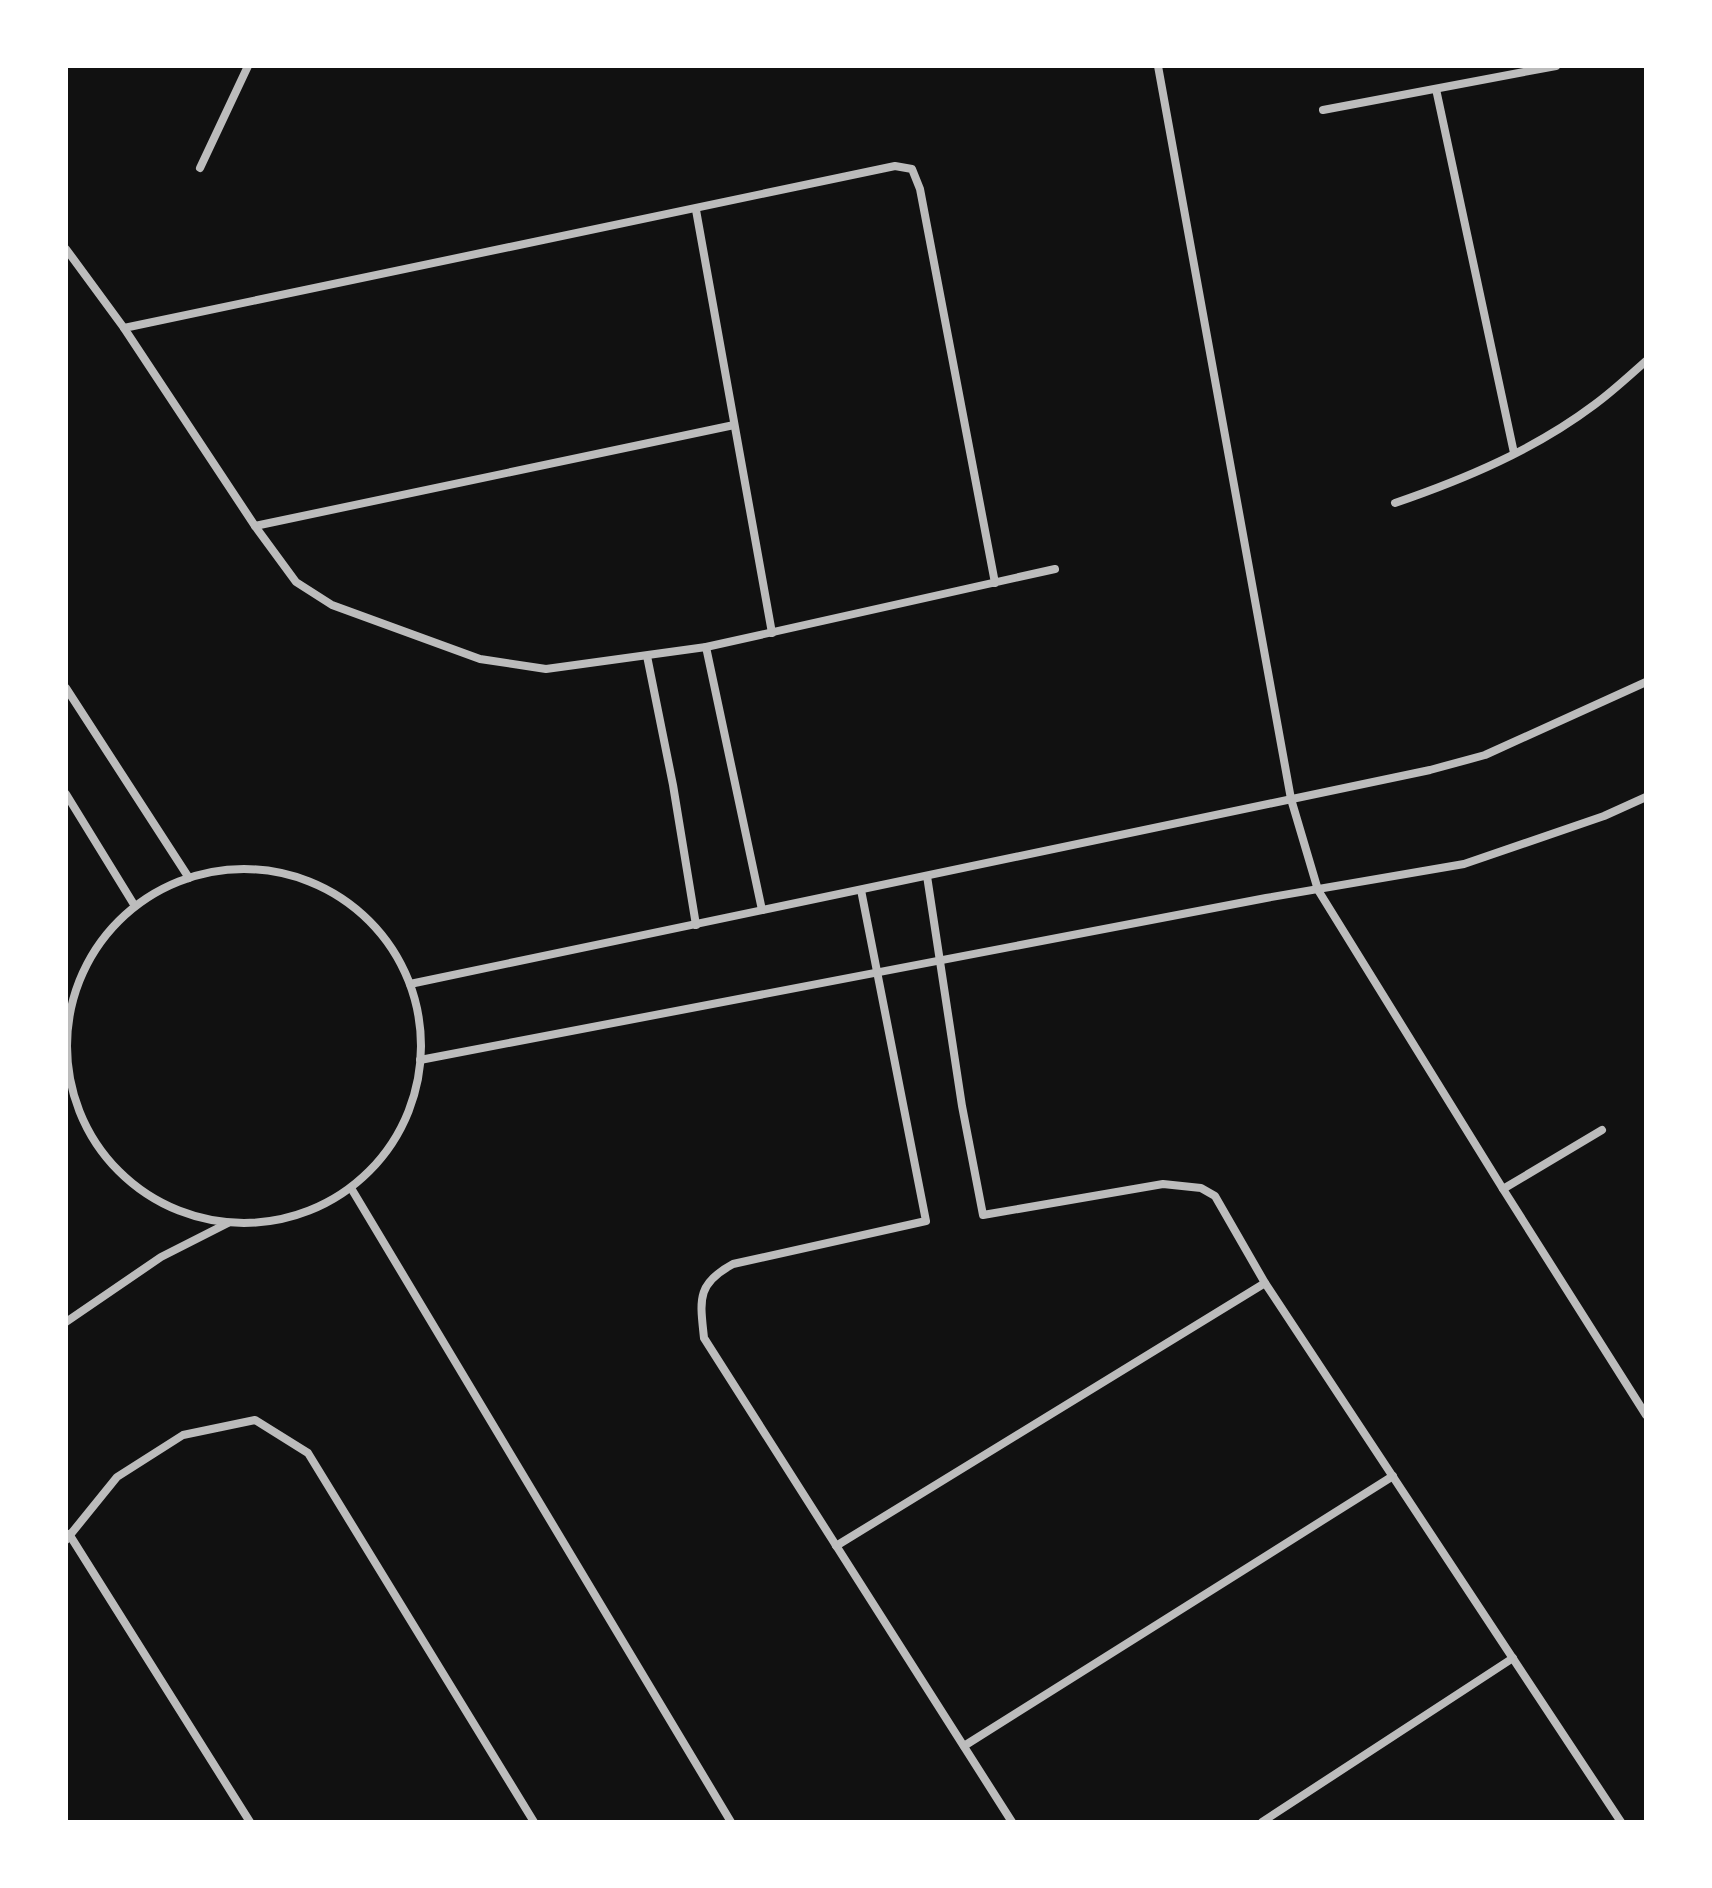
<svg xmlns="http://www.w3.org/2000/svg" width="1712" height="1888" font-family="'IBM Plex Sans',sans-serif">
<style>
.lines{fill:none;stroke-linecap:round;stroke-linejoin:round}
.minor{stroke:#bcbcbc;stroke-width:8}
</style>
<rect width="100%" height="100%" fill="#111"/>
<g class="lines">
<g class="minor">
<path d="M1158 66 1291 799 1318 890 1503 1189 1646 1415"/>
<path d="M1436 89 1514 453"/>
<path d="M1323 110 1556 66"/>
<path d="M200 168 248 66"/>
<path d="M696 210 772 633"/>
<path d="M66 249 124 328"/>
<path d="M1395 503C1465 479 1534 450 1594 405 1612 392 1629 376 1646 361"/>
<path d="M255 526 734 425"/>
<path d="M995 583 920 189 912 169 895 166 124 328 255 526 296 582 332 605 480 659 546 669 706 647 1055 569"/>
<path d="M706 647 762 910"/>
<path d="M647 656 673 785 696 925"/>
<path d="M66 688 189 878"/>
<path d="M66 794 133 903"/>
<circle cx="244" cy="1046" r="177"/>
<path d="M927 876 962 1106 983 1215 1163 1184 1201 1188 1215 1196 1265 1283 1621 1822"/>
<path d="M861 890 926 1221 733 1264C696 1284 700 1300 704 1338L1012 1822"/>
<path d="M410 984 1430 770 1485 755 1646 682"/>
<path d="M420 1060 1266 898 1464 864 1604 816 1646 797"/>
<path d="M351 1188 731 1822"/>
<path d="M1503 1189 1602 1130"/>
<path d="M66 1322 161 1257 228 1223"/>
<path d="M69 1534 250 1822"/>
<path d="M66 1540 117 1477 183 1435 255 1420 308 1453 534 1822"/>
<path d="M836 1546 1265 1283"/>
<path d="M964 1746 1393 1476"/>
<path d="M1262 1822 1513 1658"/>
</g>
</g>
<rect width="1712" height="1888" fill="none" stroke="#ffffff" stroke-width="136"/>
</svg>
